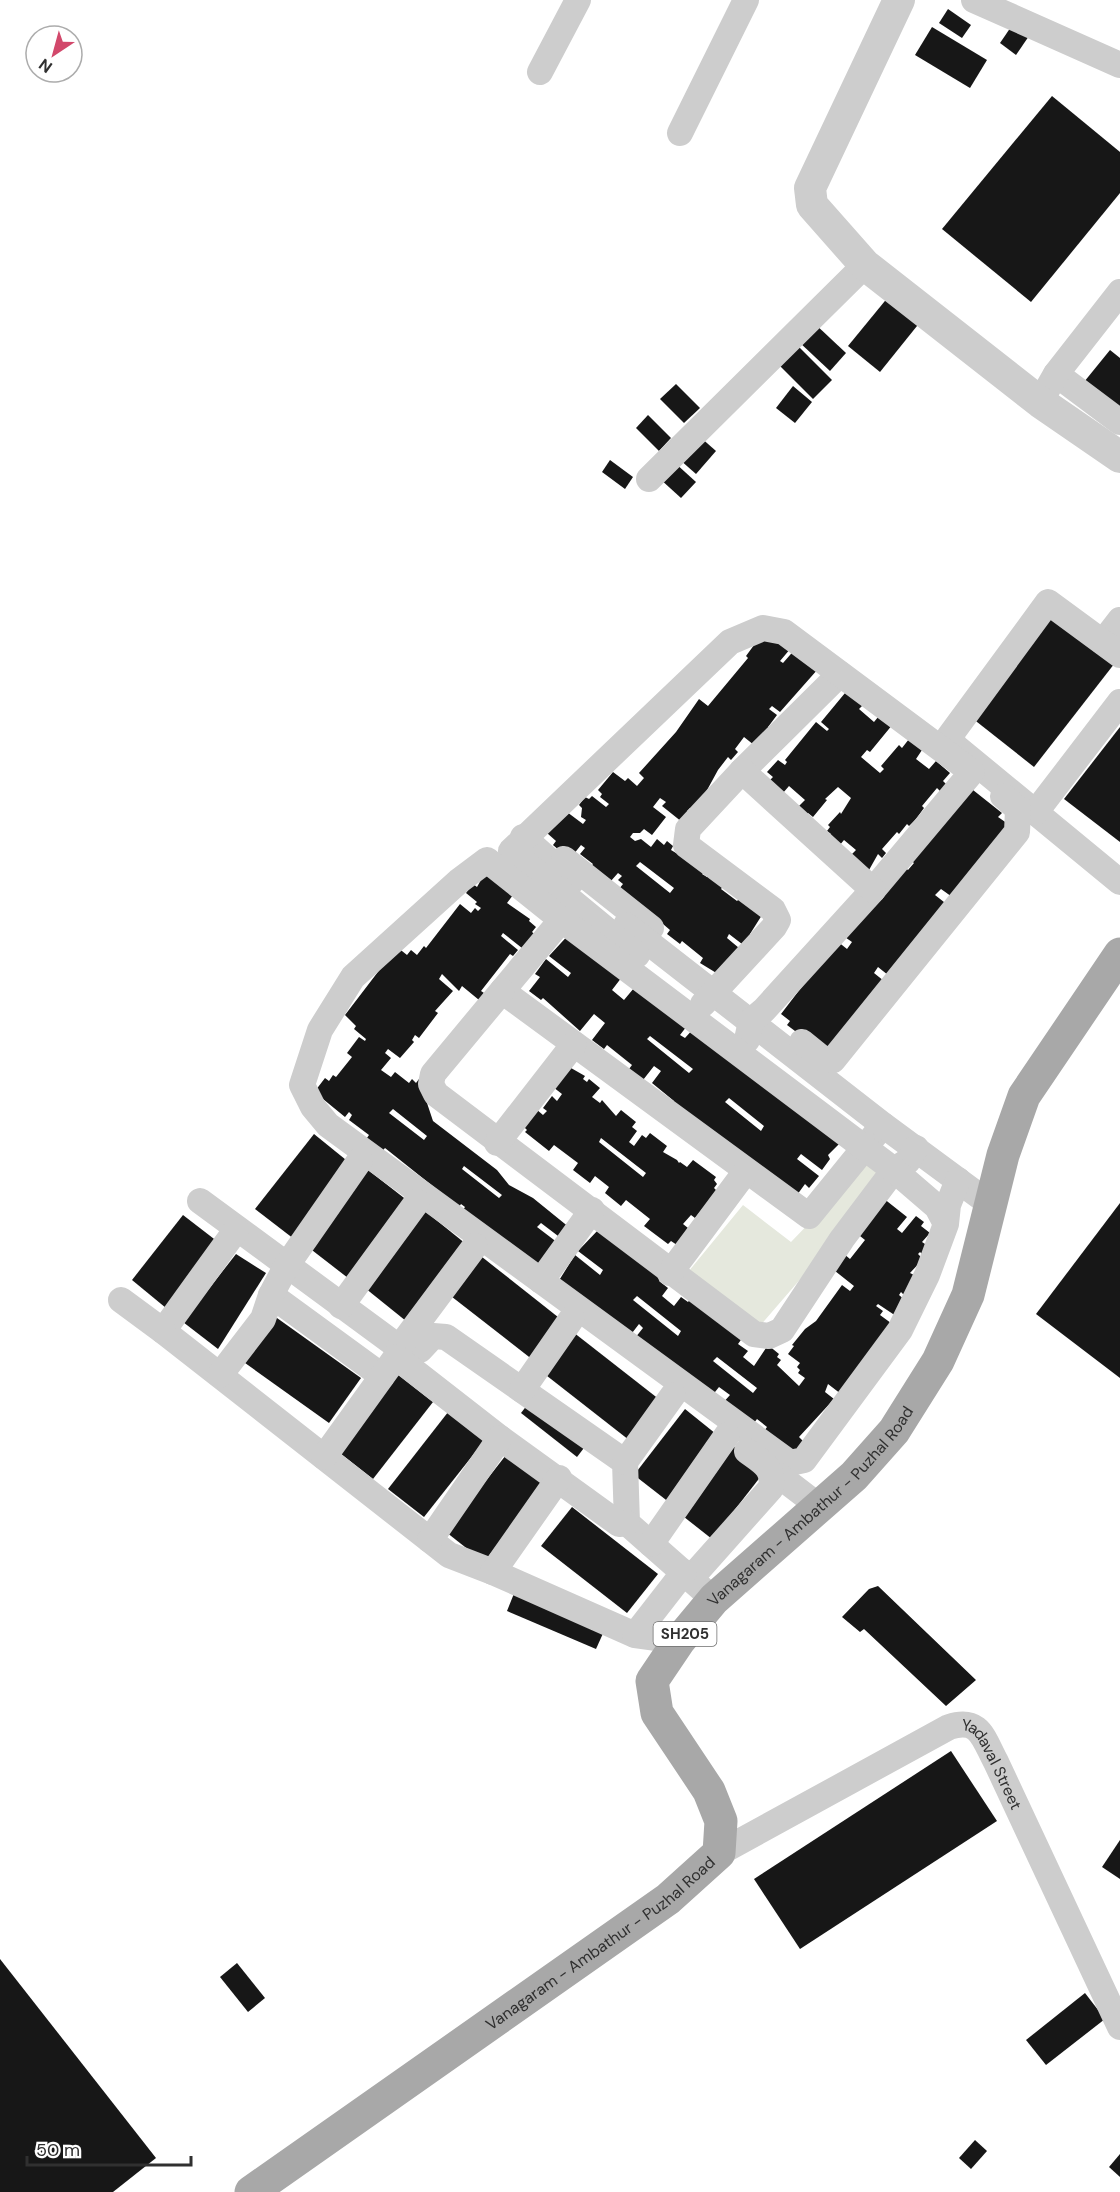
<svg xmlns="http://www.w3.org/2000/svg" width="1120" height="2192" font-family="'DM Sans',sans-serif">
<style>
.green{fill:#e5e8dd}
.building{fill:#171717;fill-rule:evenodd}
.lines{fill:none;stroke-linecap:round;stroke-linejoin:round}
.minor{stroke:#cdcdcd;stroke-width:26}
.tertiary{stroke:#cdcdcd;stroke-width:32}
.primary{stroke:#a8a8a8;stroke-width:33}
.labels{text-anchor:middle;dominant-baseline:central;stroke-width:6;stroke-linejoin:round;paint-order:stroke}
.shield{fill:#fff;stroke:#6e6e6e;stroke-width:1.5}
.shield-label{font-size:15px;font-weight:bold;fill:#303030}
.street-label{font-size:16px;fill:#303030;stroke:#fff}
</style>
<rect width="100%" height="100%" fill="#fff"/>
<path class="green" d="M867 1163 891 1174 759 1327 684 1277 743 1205 791 1242Z"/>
<g class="building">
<path d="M948 9 971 25 962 38 939 23Z"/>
<path d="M1013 24 1029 36 1016 55 1000 43Z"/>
<path d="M932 27 987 60 970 88 915 55Z"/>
<path d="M1052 96 1120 152V193L1031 302 942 229Z"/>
<path d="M889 296 921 321 880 372 848 346Z"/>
<path d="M814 323 846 353 830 371 798 341Z"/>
<path d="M799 347 832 380 813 399 780 366Z"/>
<path d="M1110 350 1120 358V412L1084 382Z"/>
<path d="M676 384 700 408 684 423 660 399Z"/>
<path d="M793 386 812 402 795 423 776 408Z"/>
<path d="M648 415 671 438 659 451 636 428Z"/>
<path d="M699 436 716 451 696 474 679 459Z"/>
<path d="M610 460 633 477 625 489 602 472Z"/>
<path d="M674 462 696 482 681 498 659 478Z"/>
<path d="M1055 610 1118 659 1034 767 972 718Z"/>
<path d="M769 631 791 648 780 661 783 663 797 647 818 669 780 712 772 706 769 709 777 715 768 727 770 729 754 745 744 737 735 749 738 752 731 760 728 757 718 770 706 792 692 810 690 808 687 811 689 813 682 822 662 806 666 802 660 798 653 807 666 817 652 835 644 829 640 833H633L630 837 635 841 641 839 651 847 657 839 664 845 667 841 673 846 671 850 676 853 678 850 705 871 702 874 707 877 710 874 724 885 721 889 737 901 740 898 762 915 750 934 752 936 742 944 729 934 727 938 739 948 718 974 700 963 703 958 682 941 680 944 667 934 670 930 663 924 660 928 619 889 623 884 618 880 622 876 618 873 610 882 587 872 593 864 580 854 585 848 581 845 573 855 566 856 553 845 556 841 547 833 567 812 583 824 586 820 581 817 582 808 579 805 585 797 589 799 592 796 606 807 609 804 600 797 602 794 598 790 613 772 625 781 628 778 637 786 644 778 639 773 676 732 699 699 708 706 748 658 746 656 757 641 760 643ZM640 862 674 888 670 893 636 866Z"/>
<path d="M850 687 863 705 859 709 874 722 883 711 893 724 870 752 867 750 861 757 880 773 884 769 881 766 899 745 902 748 909 739 922 750 916 759 929 769 936 761 950 773 943 781 947 785 941 792 937 788 922 806 924 808 916 819 909 826 907 824 899 834 897 832 882 849 886 853 882 858 878 854 869 870 851 855 856 850 844 840 839 846 829 836 831 834 827 831 830 827 828 825 840 812 841 814 851 798 838 787 825 799 827 800 813 817 808 813 806 815 797 808 805 800 789 786 783 793 770 780 773 777 767 772 778 760 785 765 787 762 785 760 816 722 827 731 829 729 821 722Z"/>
<path d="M1120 727V842L1064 799Z"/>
<path d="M973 790 1002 813 998 817 1011 826 955 899 941 889 935 895 949 906 893 979 878 967 874 973 889 985 831 1053 815 1046 787 1025 790 1021 781 1014 837 941 847 949 852 942 842 935 898 862 908 870 914 863 904 855Z"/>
<path d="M486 871 513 895 507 903 530 919 529 921 536 927 532 932 538 937 527 952 503 933 501 936 518 950 513 956 510 954 481 991 484 993 479 1000 462 986 459 991 442 974 439 979 453 991 435 1011 438 1013 419 1038 415 1035 412 1040 414 1042 400 1058 388 1049 385 1053 391 1058 381 1070 391 1077 395 1072 409 1083 412 1079 416 1083 419 1079 433 1121 497 1170 509 1185 533 1198 570 1228 562 1239 541 1223 537 1227 558 1243 536 1266 463 1210 465 1207 461 1204 459 1207 385 1148 377 1157 362 1145 369 1135 349 1120 352 1115 349 1112 345 1117 323 1099 312 1095 325 1078 329 1081 333 1075 336 1077 352 1057 347 1053 359 1037 365 1041 366 1039 354 1029 356 1026 345 1015 397 947 407 955 411 950 417 955 424 946 426 948 460 904 471 913 475 908 478 911 481 908 475 904 477 902 466 893 473 884 477 887ZM393 1109 427 1136 424 1140 389 1113ZM464 1166 502 1195 499 1198 462 1169Z"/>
<path d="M572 931 625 973 612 990 624 1000 639 982 690 1022 680 1035 685 1038 694 1028 840 1143 828 1155 830 1159 822 1170 801 1154 797 1159 819 1176 809 1188 805 1184 797 1195 672 1102 674 1101 652 1083 661 1071 654 1066 643 1080 629 1069 632 1065 607 1045 604 1049 592 1040 605 1023 594 1014 580 1031 543 998 541 1000 529 991 540 977 535 974 546 959 568 977 571 973 549 956ZM650 1036 693 1069 689 1073 647 1039ZM729 1098 764 1126 761 1131 725 1102Z"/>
<path d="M571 1068 585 1076 583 1079 587 1082 589 1079 600 1088 592 1097 600 1103 602 1100 616 1116 621 1110 636 1122 632 1127 637 1131 629 1142 634 1146 642 1135 646 1138 650 1133 667 1146 663 1152 677 1160 679 1163 680 1162 687 1167 693 1160 716 1177 714 1180 717 1184 714 1188 717 1191 695 1218 691 1215 683 1224 688 1228 677 1245 671 1241 668 1244 644 1226 650 1219 626 1200 621 1206 605 1193 609 1187 595 1176 590 1183 573 1170 578 1163 554 1145 549 1151 525 1132 527 1130 523 1126 536 1109 543 1115 547 1111 543 1108 552 1096 557 1101 562 1094 553 1087ZM601 1138 646 1173 643 1177 599 1142Z"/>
<path d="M314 1134 351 1164 294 1239 255 1209Z"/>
<path d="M368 1170 408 1201 348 1278 308 1247Z"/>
<path d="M883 1198 907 1217 897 1229 902 1233 916 1216 924 1222 921 1226 930 1233 922 1242 925 1244 924 1256 920 1252 918 1254 923 1259 910 1273 914 1275 904 1295 901 1292 899 1295 906 1301 899 1318 878 1304 876 1306 883 1311 880 1315 895 1326 841 1394 828 1384 825 1392 834 1399 799 1437 804 1442 796 1453 762 1434 767 1427 757 1419 750 1428 721 1405 730 1395 719 1387 711 1397 635 1338 643 1328 639 1324 629 1337 558 1282 575 1255 600 1275 603 1270 578 1251 600 1228 664 1274 659 1281 668 1288 662 1296 674 1306 681 1297 688 1302 692 1297 743 1337 738 1344 748 1351 743 1357 754 1366 768 1345 779 1354 777 1357 781 1360 777 1365 799 1386 805 1378 798 1373 800 1370 797 1367 800 1363 788 1354 794 1346 792 1345 805 1329 816 1321 842 1285 850 1291 854 1286 830 1267 844 1254 850 1259 865 1240 855 1232ZM637 1296 681 1331 678 1336 633 1300ZM717 1357 757 1388 753 1393 713 1361Z"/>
<path d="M1120 1203V1378L1036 1314Z"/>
<path d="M425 1211 466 1244 406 1321 365 1288Z"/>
<path d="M183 1215 218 1242 166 1308 132 1280Z"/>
<path d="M477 1253 563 1321 533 1360 447 1293Z"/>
<path d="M236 1254 266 1273 218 1349 183 1322Z"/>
<path d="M270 1313 361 1378 329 1423 238 1358Z"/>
<path d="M573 1332 660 1400 629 1440 542 1372Z"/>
<path d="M396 1373 433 1402 373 1479 336 1450Z"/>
<path d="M531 1400 587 1444 577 1457 521 1413Z"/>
<path d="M452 1407 488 1436 424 1517 388 1489Z"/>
<path d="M685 1409 721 1438 670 1503 634 1475Z"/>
<path d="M732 1445 765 1471 712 1539 679 1513Z"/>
<path d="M506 1455 544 1485 484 1562 446 1532Z"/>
<path d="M572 1507 658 1574 627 1613 541 1546Z"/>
<path d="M878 1586 976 1680 946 1706 864 1629 860 1632 842 1617 869 1589Z"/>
<path d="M515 1591 605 1629 596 1649 507 1611Z"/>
<path d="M951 1751 997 1821 800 1949 754 1879Z"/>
<path d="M1120 1840V1879L1102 1867Z"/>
<path d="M0 1959 156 2158 113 2192H0Z"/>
<path d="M237 1963 265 1998 248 2012 220 1977Z"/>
<path d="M1085 1993 1105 2019 1046 2065 1026 2040Z"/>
<path d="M975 2140 987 2151 971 2169 959 2158Z"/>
<path d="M1120 2154V2177L1109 2167Z"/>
</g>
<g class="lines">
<g class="minor">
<path d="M974 0 1120 65"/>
<path d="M540 72 578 0"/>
<path d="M680 133 746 0"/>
<path d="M1056 374 1120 422"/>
<path d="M1040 402 1056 374 1120 292"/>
<path d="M649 479 865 265"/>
<path d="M1103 642 1120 620"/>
<path d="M1120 655 1048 602 949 737 956 747 1120 882"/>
<path d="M742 771 840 674"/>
<path d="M1035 813 1120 702"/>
<path d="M523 837 572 881"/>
<path d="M564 859 651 928"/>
<path d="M573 906 502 991 809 1216 883 1125"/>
<path d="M626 925 883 1125 990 1204"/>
<path d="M637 955 511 851 730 642 763 628 784 632 972 772 873 890 764 1010 751 1021 747 1040"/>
<path d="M502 991 433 1074 431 1084 436 1094 754 1334 769 1336 782 1330 842 1239 894 1170 908 1161 916 1148"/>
<path d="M703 1004 774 927 778 920 773 910 686 845 688 829 742 771 873 890"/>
<path d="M802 1042 823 1059 833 1060 1017 832 1018 809 1003 796"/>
<path d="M497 1143 574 1044"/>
<path d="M200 1201 408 1354 420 1350 433 1336 446 1337 625 1462 627 1523 702 1589"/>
<path d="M946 1224 937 1207 894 1170 562 920 487 860 459 881 353 977 320 1030 302 1085 313 1107 328 1125 790 1463 804 1460 900 1330 927 1275 946 1224 948 1205 958 1180"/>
<path d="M236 1230 163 1331 449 1555 493 1572"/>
<path d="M670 1273 746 1171"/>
<path d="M541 1281 592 1210"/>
<path d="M271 1295 382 1376"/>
<path d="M121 1300 163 1331"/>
<path d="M341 1306 417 1202"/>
<path d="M399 1348 475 1246"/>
<path d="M220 1375 263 1319 271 1295 287 1265 360 1160"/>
<path d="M522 1390 572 1318"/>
<path d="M324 1457 396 1357 500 1438 619 1524 627 1523"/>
<path d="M625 1462 673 1395"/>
<path d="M769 1468 820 1507"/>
<path d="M559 1478 493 1572 635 1635 679 1641"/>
<path d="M430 1540 500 1438"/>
<path d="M651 1544 727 1435"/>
<path d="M691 1578 771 1488C775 1468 762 1462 747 1451"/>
<path d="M635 1635 684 1572"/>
<path id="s1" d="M719 1853 949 1727C980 1717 983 1738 996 1762L1120 2027"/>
</g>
<path class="tertiary" d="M899 0 810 188 812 205 865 265 1040 402 1120 457"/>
<path class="primary" id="s2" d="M251 2192 668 1899 719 1853 721 1821 709 1791 657 1713 652 1681 679 1641 714 1599 854 1476 894 1431 938 1361 968 1295 1003 1155 1024 1096 1120 954"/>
</g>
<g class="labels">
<rect class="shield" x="653.5" y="1622" width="63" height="24" rx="4.5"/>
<g class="shield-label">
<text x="685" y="1634">SH205</text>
</g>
<g class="street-label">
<text stroke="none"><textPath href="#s2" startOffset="1006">Vanagaram - Ambathur - Puzhal Road</textPath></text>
<text stroke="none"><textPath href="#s1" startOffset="328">Yadaval Street</textPath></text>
<text stroke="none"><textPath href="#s2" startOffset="429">Vanagaram - Ambathur - Puzhal Road</textPath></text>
</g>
</g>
<g transform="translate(54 54) rotate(216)"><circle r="28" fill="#ffffff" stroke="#acacac" stroke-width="1.5"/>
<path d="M0-4.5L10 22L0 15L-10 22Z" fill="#d2486b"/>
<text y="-9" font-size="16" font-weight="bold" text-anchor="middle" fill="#303030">N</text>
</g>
<path d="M27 2156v9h164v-9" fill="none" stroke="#303030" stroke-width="3"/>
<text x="36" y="2156" font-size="18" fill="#303030" stroke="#ffffff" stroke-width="4.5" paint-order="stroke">50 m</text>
</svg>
